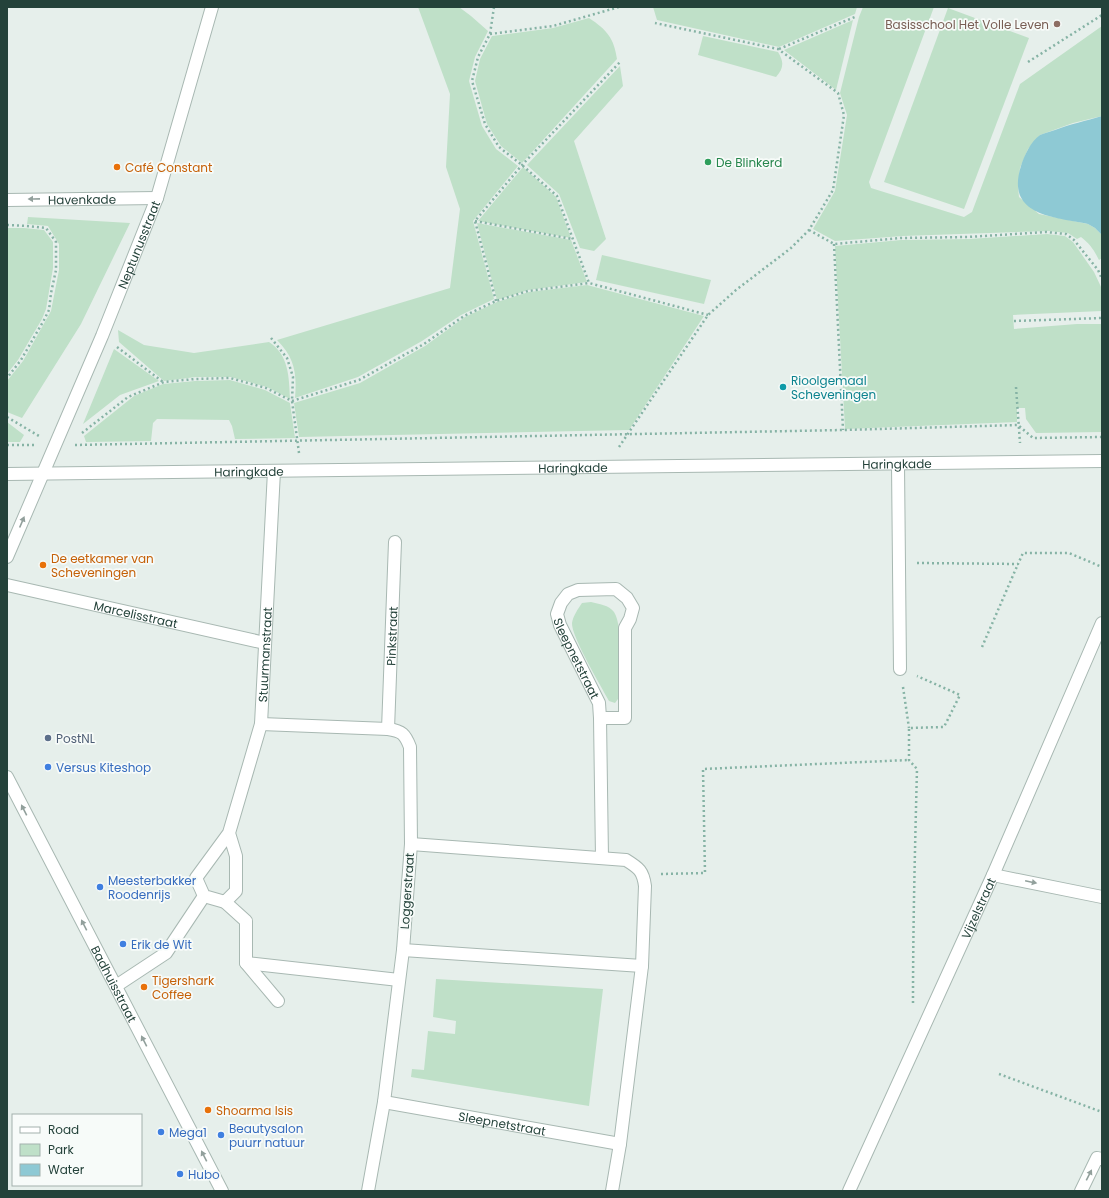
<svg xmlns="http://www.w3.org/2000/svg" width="1109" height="1198" font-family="Poppins,sans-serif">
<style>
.green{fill:#bfe0c8}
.water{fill:#8ec9d4}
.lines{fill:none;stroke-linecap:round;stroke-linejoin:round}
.lane-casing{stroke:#a8b8b2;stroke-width:14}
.street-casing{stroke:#a8b8b2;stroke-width:14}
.path{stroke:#86b3a5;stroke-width:2.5;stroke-dasharray:2 3;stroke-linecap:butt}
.lane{stroke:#fff;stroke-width:12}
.street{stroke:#fff;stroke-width:12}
.oneway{fill:#92a09c}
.education-dot{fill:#8d6e63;stroke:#f7fbf9;stroke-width:1.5}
.leisure-dot{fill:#2e9e5b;stroke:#f7fbf9;stroke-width:1.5}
.food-dot{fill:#e8710a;stroke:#f7fbf9;stroke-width:1.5}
.culture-dot{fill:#0f9aa8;stroke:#f7fbf9;stroke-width:1.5}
.service-dot{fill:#5c6f8a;stroke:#f7fbf9;stroke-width:1.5}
.shop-dot{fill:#3f7fe0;stroke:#f7fbf9;stroke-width:1.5}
.labels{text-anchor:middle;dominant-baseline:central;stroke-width:3.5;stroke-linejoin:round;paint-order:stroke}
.education-label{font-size:12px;fill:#785e54;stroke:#f7fbf9;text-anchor:end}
.leisure-label{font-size:12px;fill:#27864d;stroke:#f7fbf9;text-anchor:start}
.food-label{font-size:12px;fill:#c56008;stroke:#f7fbf9;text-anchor:start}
.street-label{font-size:12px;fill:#24423a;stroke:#f7fbf9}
.culture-label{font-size:12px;fill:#0d838f;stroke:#f7fbf9;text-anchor:start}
.service-label{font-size:12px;fill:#4e5e75;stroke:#f7fbf9;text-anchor:start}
.shop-label{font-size:12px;fill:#366cbe;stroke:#f7fbf9;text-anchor:start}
</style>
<rect width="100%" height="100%" fill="#e6efeb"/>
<g class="green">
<path d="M418 7H459L471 16 488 31 475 57 469 81 482 126 496 149 518 166 473 221 494 299 461 315 422 341 358 377 295 398C297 374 295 358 277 340L450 288 460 209 446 167 450 94Z"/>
<path d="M653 7H857L855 14 779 47 657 20Z"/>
<path d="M863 7H934L869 182 871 188 964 217 972 212 1020 84 1102 26V116L1073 123 1040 135 1028 149 1020 168 1018 187 1019 197 1039 214 1088 224 1095 228 1102 235V258L1099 260C1094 250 1090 244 1081 237L1077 239 1068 233 1048 231 903 236 835 241 813 229 835 191 847 115 840 93 859 17Z"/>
<path d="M948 8 1029 38 964 209 884 182Z"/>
<path d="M589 18C607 30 614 38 617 59L522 163 501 146 487 124 475 81 480 59 492 36 553 28Z"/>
<path d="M853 20 836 90 784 50Z"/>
<path d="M703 36 778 52C784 62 784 68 776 77L698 55Z"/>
<path d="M620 66 623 86 574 141 606 239 594 251 580 248 559 194 527 165Z"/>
<path d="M523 167 556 197 571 238 478 221Z"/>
<path d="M28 217 130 223 81 324 22 418 7 412V381L23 361 51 311 59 270V244L48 226 27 224Z"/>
<path d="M477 223 571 240 587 282 528 290 497 300Z"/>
<path d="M7 228H24L44 230 53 242V268L46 309 42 319 18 360 7 374Z"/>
<path d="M1047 234 1065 236 1073 242 1094 272 1102 289V311L1013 315 1014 329 1077 324H1102V432L1036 433 1026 419 1025 408H1017V422L845 429 835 246 901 240 969 239Z"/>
<path d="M602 255 711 280 704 304 596 280Z"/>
<path d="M587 285 704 316 629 430 299 437 294 403 360 383 425 346 465 317 497 302 529 292Z"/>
<path d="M118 330 144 345 194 353 269 342C289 355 289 377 290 399L267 387 231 377H196L164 381 119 342Z"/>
<path d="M114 349 159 381 120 395 83 424Z"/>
<path d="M230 380 265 390 290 403 295 438 235 439 232 426 229 420 157 419 153 423 151 441 86 442 84 436 134 396 163 384 195 381Z"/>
<path d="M7 422 24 435 20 442H7Z"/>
<path d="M591 602C599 604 609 605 614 612 624 627 619 679 618 699L615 703 609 701C601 686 571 636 572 623 573 616 578 609 582 603Z"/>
<path d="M436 979 603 989 589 1106 411 1077 412 1069 424 1070 428 1031 455 1034 456 1021 433 1017Z"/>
</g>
<path class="water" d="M1102 116V235L1095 228 1088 224C1054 217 1005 216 1021 166 1024 156 1031 141 1040 135 1044 133 1050 132 1055 130 1070 124 1086 121 1102 116Z"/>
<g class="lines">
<defs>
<g id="lane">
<path d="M898 464 900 669"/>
<path id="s1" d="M600 718H625V628L630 619 633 608 627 598 616 589 578 590 568 594 561 603 557 614 560 625 599 703 600 718 602 858"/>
<path d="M225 902 246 921V963L278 1001"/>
</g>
<g id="street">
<path id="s2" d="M7 200 157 198"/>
<path id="s3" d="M7 474 1102 461"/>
<path id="s4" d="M7 557 102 336 157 198 212 7"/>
<path id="s5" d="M7 585 265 643"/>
<path d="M261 724 388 729C402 731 405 734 410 747L411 844 403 950 384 1102 368 1191"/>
<path id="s6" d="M388 729 395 542"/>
<path id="s7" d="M7 777 222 1191"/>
<path id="s8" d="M229 833 236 856V891L225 902 204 896 196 878 229 833 261 724 274 471"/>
<path d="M411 844 626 860C639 868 643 871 645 886L642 966 620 1144 612 1191"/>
<path d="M993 875 1102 897"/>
<path d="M403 950 642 966"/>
<path d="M246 963 399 980"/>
<path d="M116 986 166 953 204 896"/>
<path id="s9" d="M384 1102 620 1144"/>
<path id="s10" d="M849 1191 993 875 1102 623"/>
<path d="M1081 1191 1097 1158 1102 1159"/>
</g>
</defs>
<use href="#lane" class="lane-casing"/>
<use href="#street" class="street-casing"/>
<g class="path">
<path d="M494 7 490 34 478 57 472 81 485 124 499 147 522 165 557 196 589 283 708 315"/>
<path d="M490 34 553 26 619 7"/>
<path d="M779 49 857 16"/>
<path d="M1028 62 1102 15"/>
<path d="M475 221 572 239"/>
<path d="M7 225 27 226 46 228 56 242V270L51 293 49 310 44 320 21 360 7 378"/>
<path d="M809 230 834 244 901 238 968 237 1046 232 1066 234 1074 240 1098 270 1102 279"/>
<path d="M834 244 843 430"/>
<path d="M496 301 475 221 522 165 621 61"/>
<path d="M1014 321 1102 318"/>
<path d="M271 338 287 358 293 377 292 401 299 453"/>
<path d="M117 347 163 382"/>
<path d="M1016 387 1020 443"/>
<path d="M7 417 39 436"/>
<path d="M82 433 128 397 164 382 195 379 230 378 266 388 292 401 359 380 424 344 464 316 496 301 528 291 589 283"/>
<path d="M7 445H34"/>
<path d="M75 445 843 430 1018 425 1033 438 1102 437"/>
<path d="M619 447 708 315 736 290 791 248 809 230 833 190 844 115 838 93 778 49 655 23"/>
<path d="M917 563 1018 564 1023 553H1069L1102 567"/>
<path d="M982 647 1018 564"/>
<path d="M903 687 909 728"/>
<path d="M661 874 705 873 703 769 909 760"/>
<path d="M913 1003C913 925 915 847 917 769L909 760V728L944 727 960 695 917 676"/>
<path d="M999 1074 1102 1112"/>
</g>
<use href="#lane" class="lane"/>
<use href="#street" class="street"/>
</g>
<defs><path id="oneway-solid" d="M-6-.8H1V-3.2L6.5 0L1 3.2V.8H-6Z"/></defs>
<g class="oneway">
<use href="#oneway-solid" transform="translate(34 199) rotate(179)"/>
<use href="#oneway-solid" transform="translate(22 522) rotate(-67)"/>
<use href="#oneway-solid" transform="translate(24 810) rotate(-117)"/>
<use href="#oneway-solid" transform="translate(1031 882) rotate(12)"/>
<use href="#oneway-solid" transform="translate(84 925) rotate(-117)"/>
<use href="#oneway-solid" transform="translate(144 1041) rotate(-117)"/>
<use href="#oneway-solid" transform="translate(204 1156) rotate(-117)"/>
<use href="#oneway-solid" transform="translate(1089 1175) rotate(-63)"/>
</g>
<circle class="education-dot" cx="1057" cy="24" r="4"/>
<circle class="leisure-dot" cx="708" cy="162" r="4"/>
<g class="food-dot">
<circle cx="117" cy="167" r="4"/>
<circle cx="43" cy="565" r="4"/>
<circle cx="144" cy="987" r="4"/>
<circle cx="208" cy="1110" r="4"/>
</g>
<circle class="culture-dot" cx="783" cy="387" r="4"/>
<circle class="service-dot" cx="48" cy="738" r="4"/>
<g class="shop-dot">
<circle cx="48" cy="767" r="4"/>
<circle cx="100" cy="887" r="4"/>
<circle cx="123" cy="944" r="4"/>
<circle cx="161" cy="1132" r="4"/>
<circle cx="221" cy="1135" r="4"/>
<circle cx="180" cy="1174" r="4"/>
</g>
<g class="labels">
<g class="education-label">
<text x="1049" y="24">Basisschool Het Volle Leven</text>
</g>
<g class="leisure-label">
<text x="716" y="162">De Blinkerd</text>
</g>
<g class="food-label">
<text x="125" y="167">Café Constant</text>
<text x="51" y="558">De eetkamer van<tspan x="51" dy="14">Scheveningen</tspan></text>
<text x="152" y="980">Tigershark<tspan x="152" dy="14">Coffee</tspan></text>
<text x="216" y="1110">Shoarma Isis</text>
</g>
<g class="street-label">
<text stroke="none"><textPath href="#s2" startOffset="75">Havenkade</textPath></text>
<text stroke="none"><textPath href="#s4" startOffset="339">Neptunusstraat</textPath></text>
<text stroke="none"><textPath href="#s3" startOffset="890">Haringkade</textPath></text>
<text stroke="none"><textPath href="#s3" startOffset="566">Haringkade</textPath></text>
<text stroke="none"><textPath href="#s3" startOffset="242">Haringkade</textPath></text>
<text stroke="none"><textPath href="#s5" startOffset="132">Marcelisstraat</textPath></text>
<text stroke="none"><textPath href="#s6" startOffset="93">Pinkstraat</textPath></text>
<text stroke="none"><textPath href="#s8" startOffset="355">Stuurmanstraat</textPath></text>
<text stroke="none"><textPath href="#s1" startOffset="283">Sleepnetstraat</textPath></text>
<text transform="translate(407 891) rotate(-86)">Loggerstraat</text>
<text stroke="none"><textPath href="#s10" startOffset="311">Vijzelstraat</textPath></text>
<text stroke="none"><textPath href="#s7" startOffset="233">Badhuisstraat</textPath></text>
<text stroke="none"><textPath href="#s9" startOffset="120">Sleepnetstraat</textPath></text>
</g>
<g class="culture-label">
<text x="791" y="380">Rioolgemaal<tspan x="791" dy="14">Scheveningen</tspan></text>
</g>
<g class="service-label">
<text x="56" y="738">PostNL</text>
</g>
<g class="shop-label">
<text x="56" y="767">Versus Kiteshop</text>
<text x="108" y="880">Meesterbakker<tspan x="108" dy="14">Roodenrijs</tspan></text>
<text x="131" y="944">Erik de Wit</text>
<text x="229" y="1128">Beautysalon<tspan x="229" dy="14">puurr natuur</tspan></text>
<text x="169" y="1132">Mega1</text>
<text x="188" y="1174">Hubo</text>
</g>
</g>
<rect width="1109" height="1198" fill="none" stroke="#24423a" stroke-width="16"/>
<rect x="12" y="1114" width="130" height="72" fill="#f7fbf9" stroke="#a3b1ad"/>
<rect x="20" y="1127" width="20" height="6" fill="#ffffff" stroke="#a3b1ad"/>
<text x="48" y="1134" font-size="12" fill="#24423a">Road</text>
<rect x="20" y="1144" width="20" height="12" fill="#bfe0c8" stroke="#a3b1ad"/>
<text x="48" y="1154" font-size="12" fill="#24423a">Park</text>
<rect x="20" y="1164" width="20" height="12" fill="#8ec9d4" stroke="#a3b1ad"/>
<text x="48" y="1174" font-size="12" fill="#24423a">Water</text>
</svg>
